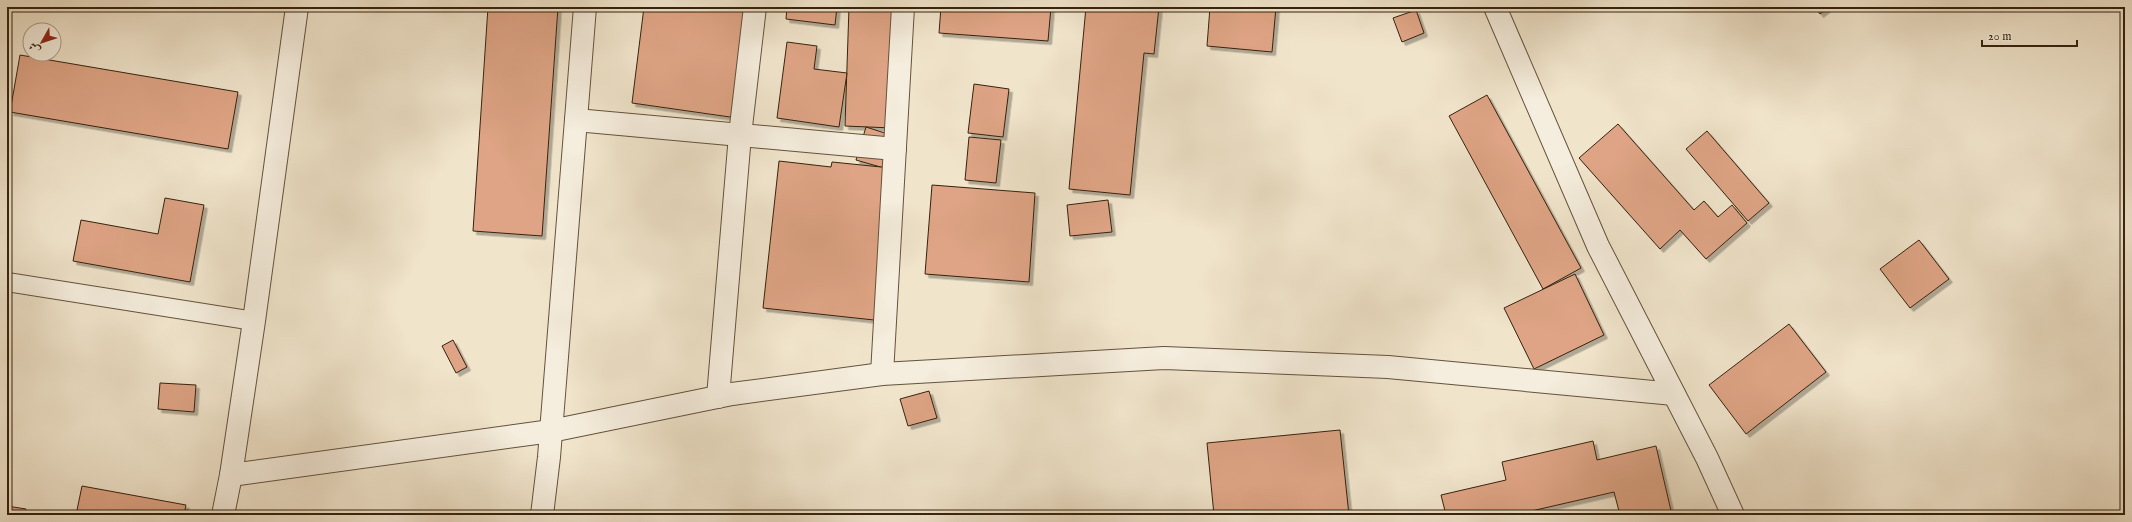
<svg xmlns="http://www.w3.org/2000/svg" width="2132" height="522" font-family="'IM FELL English',Amiri,serif">
<style>
.building{fill:#dea485;stroke:#35220e;filter:url(#shadow)}
.lines{fill:none;stroke-linecap:round;stroke-linejoin:round}
.service-casing{stroke:#64523d;stroke-width:20}
.minor-casing{stroke:#64523d;stroke-width:24}
.tertiary-casing{stroke:#64523d;stroke-width:24}
.service{stroke:#f5eddd;stroke-width:18}
.minor{stroke:#f5eddd;stroke-width:22}
.tertiary{stroke:#f5eddd;stroke-width:22}
</style>
<defs>
<filter id="shadow"><feDropShadow dx="3.5" dy="3.5" stdDeviation="0" flood-color="#0004"/></filter>
</defs>
<rect width="100%" height="100%" fill="#f0e4cb"/>
<filter id="stains"><feTurbulence type="fractalNoise" baseFrequency=".005" numOctaves="4"/><feColorMatrix values="0 0 0 0 .2 0 0 0 0 .09 0 0 0 0 .02 0 0 0 .5 -.17"/></filter>
<radialGradient id="worn" r=".72"><stop offset=".6" stop-color="#630" stop-opacity="0"/><stop offset="1" stop-color="#630" stop-opacity=".3"/></radialGradient>
<g class="building">
<path d="M488 7H558L542 236 473 231Z"/>
<path d="M644 7H751L737 118 632 103Z"/>
<path d="M787 7H837L835 25 786 19Z"/>
<path d="M849 7H898L892 128 845 126Z"/>
<path d="M941 7H1051L1048 41 939 33Z"/>
<path d="M1086 7H1159L1154 54 1144 53 1130 195 1069 189Z"/>
<path d="M1210 7H1276L1272 52 1207 46Z"/>
<path d="M1815 7H1829L1820 14Z"/>
<path d="M1416 10 1424 33 1402 42 1393 18Z"/>
<path d="M787 42 817 46 814 69 847 73 839 127 777 118Z"/>
<path d="M20 55 238 92 228 149 10 112Z"/>
<path d="M974 84 1009 89 1003 137 968 133Z"/>
<path d="M1487 95 1581 268 1543 289 1449 116Z"/>
<path d="M1618 124 1694 210 1704 201 1718 217 1732 205 1747 223 1706 259 1680 230 1660 249 1579 158Z"/>
<path d="M866 127 894 136 884 168 856 160Z"/>
<path d="M1707 131 1769 203 1748 221 1686 149Z"/>
<path d="M969 137 1001 140 996 183 965 180Z"/>
<path d="M779 161 831 167 832 162 891 168 874 320 763 308Z"/>
<path d="M932 185 1035 193 1029 282 925 274Z"/>
<path d="M165 198 204 205 190 282 73 261 81 220 158 234Z"/>
<path d="M1108 200 1112 232 1070 236 1067 205Z"/>
<path d="M1919 240 1949 279 1910 308 1880 269Z"/>
<path d="M1575 274 1604 335 1534 369 1504 308Z"/>
<path d="M1789 324 1826 372 1746 434 1709 385Z"/>
<path d="M453 340 467 367 456 373 442 346Z"/>
<path d="M160 383 196 385 194 412 158 409Z"/>
<path d="M929 391 937 418 908 426 900 399Z"/>
<path d="M1340 430 1349 515H1214L1207 443Z"/>
<path d="M1593 441 1597 460 1656 446 1672 515H1620L1614 492 1514 515H1446L1441 495 1506 480 1502 462Z"/>
<path d="M82 486 186 505 184 515H76Z"/>
<path d="M7 506 26 509 25 515H7Z"/>
</g>
<g class="lines">
<defs>
<path id="service" d="M7 282 254 321"/>
<g id="minor">
<path d="M576 120 895 149"/>
<path d="M882 374 903 7"/>
<path d="M718 397 740 135 755 7"/>
<path d="M231 475 551 431 732 394 882 374 1164 358 1388 367 1674 394"/>
<path d="M223 515 231 475 254 321 297 7"/>
<path d="M542 515 549 457 585 7"/>
</g>
<path id="tertiary" d="M1495 7 1598 246 1707 458 1733 515"/>
</defs>
<use href="#service" class="service-casing"/>
<use href="#minor" class="minor-casing"/>
<use href="#tertiary" class="tertiary-casing"/>
<use href="#service" class="service"/>
<use href="#minor" class="minor"/>
<use href="#tertiary" class="tertiary"/>
</g>
<rect width="2132" height="522" fill="none" stroke="#f0e4cb" stroke-width="24"/>
<rect x="8" y="8" width="2116" height="506" fill="none" stroke="#35220e" stroke-width="2"/>
<rect x="12" y="12" width="2108" height="498" fill="none" stroke="#35220e"/>
<g transform="translate(42 42) rotate(231)"><circle r="19" fill="#f5eddd" stroke="#a89c8a"/>
<path d="M0-3L7 15L0 10L-7 15Z" fill="#8f2418"/>
<text y="-6" font-size="11" font-weight="bold" text-anchor="middle" fill="#35220e">ش</text>
</g>
<path d="M1982 40v6h95v-6" fill="none" stroke="#35220e" stroke-width="2"/>
<text x="1988" y="40" font-size="12" fill="#35220e" stroke="#f5eddd" stroke-width="3" paint-order="stroke">20 m</text>
<rect width="100%" height="100%" filter="url(#stains)"/>
<rect width="100%" height="100%" fill="url(#worn)"/>
</svg>
